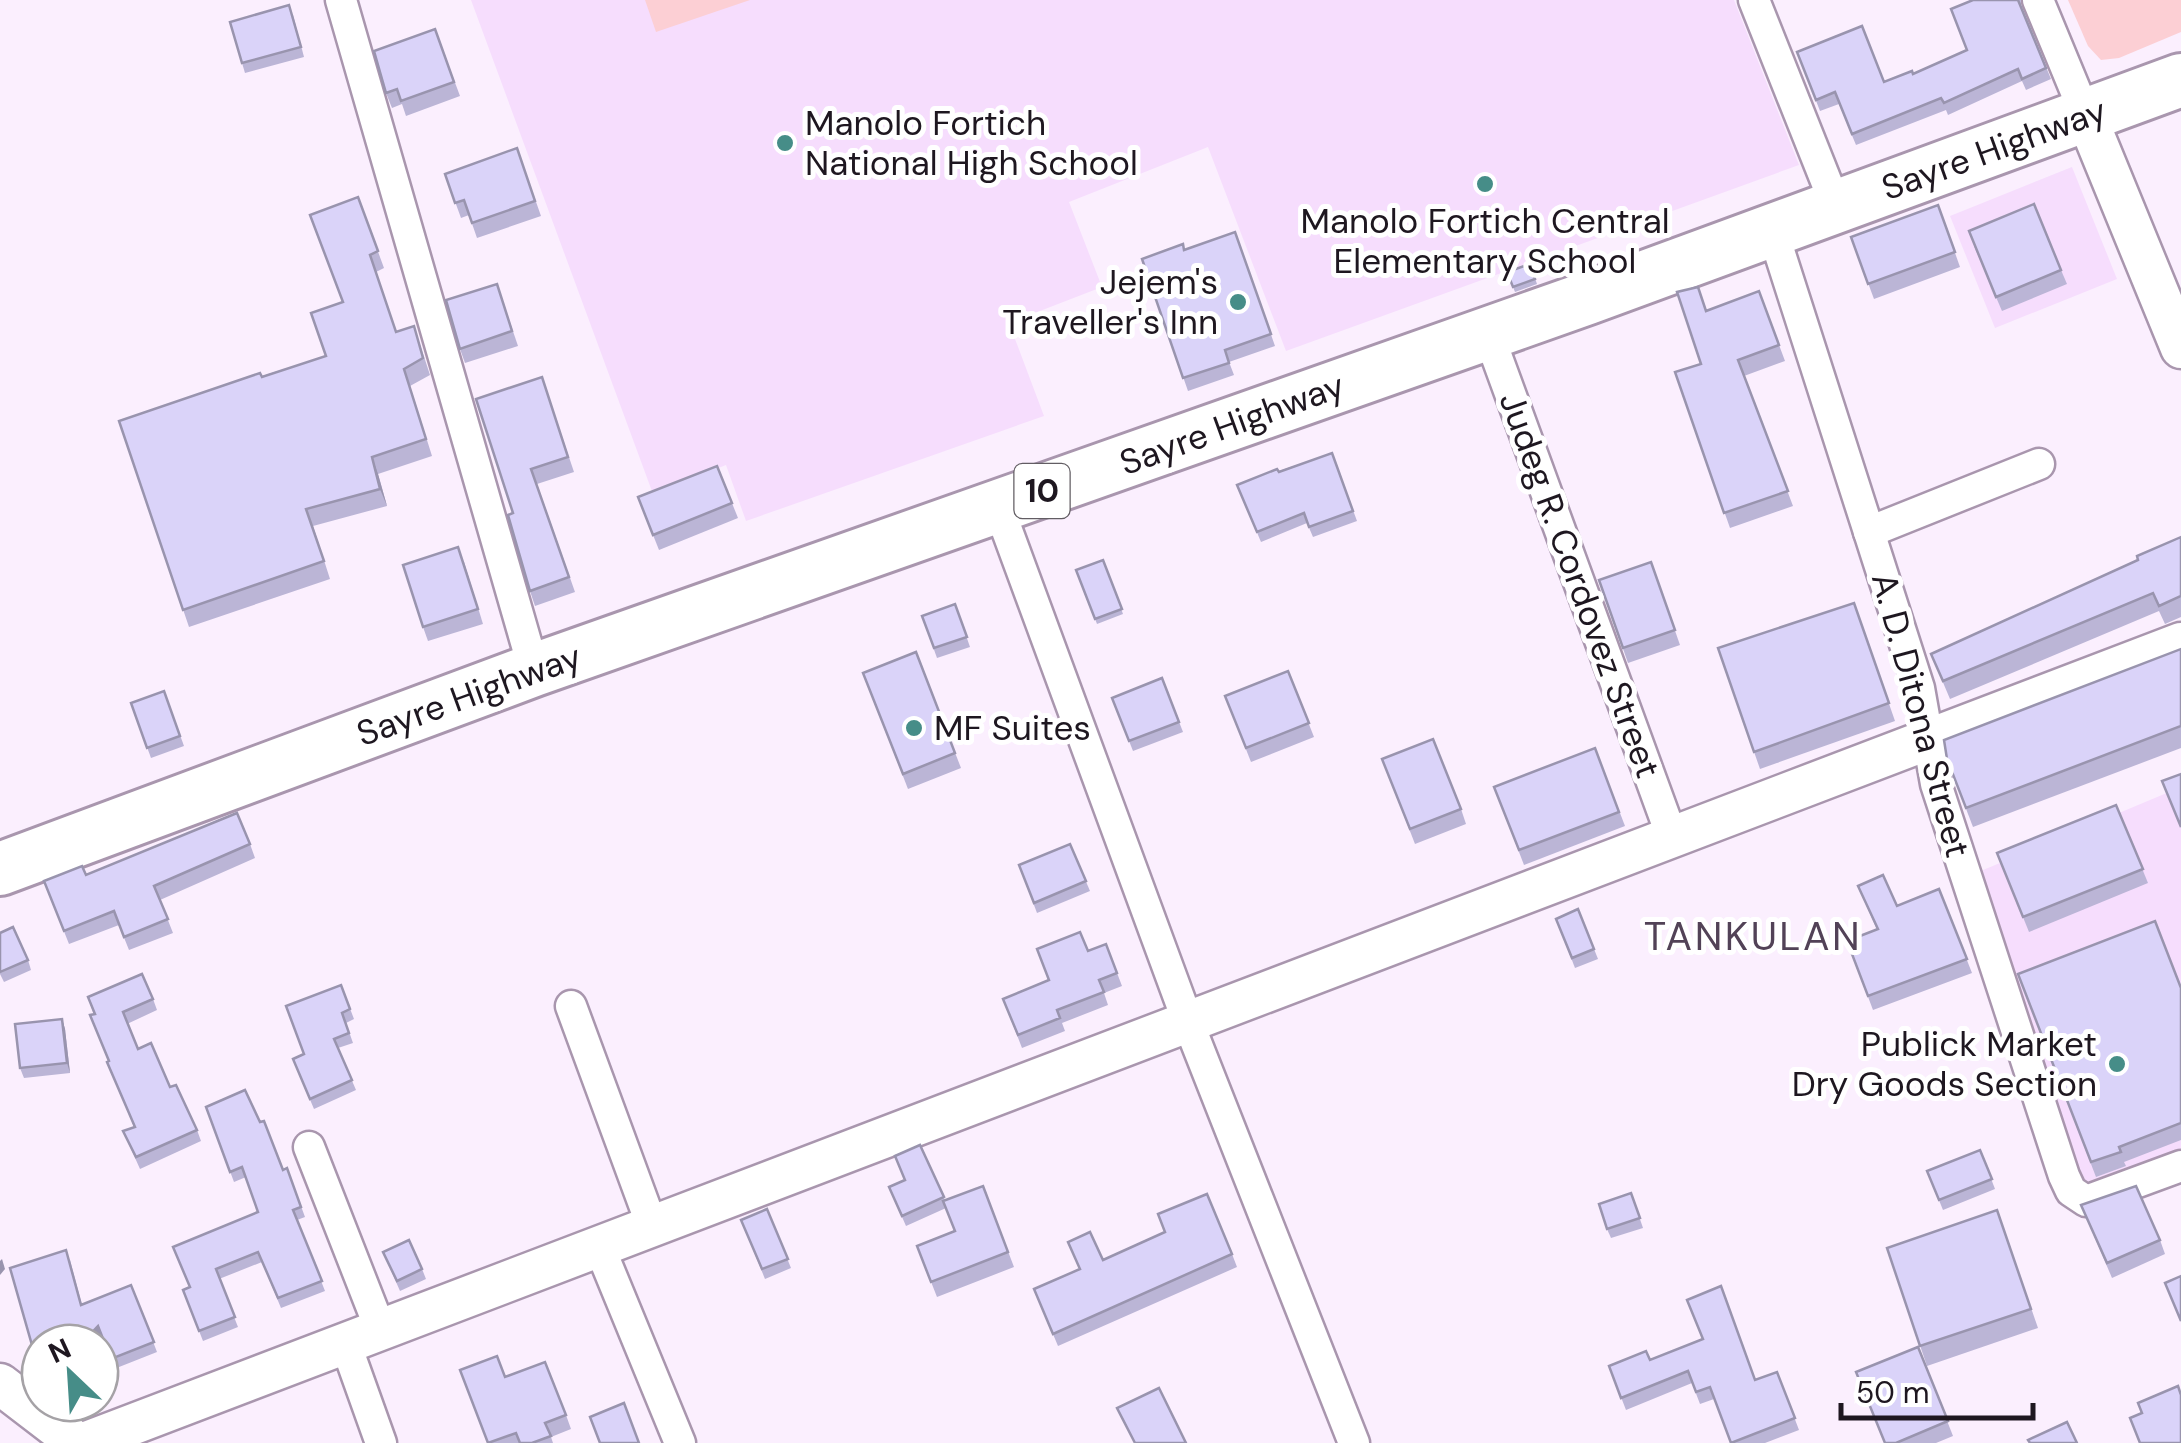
<svg xmlns="http://www.w3.org/2000/svg" width="2181" height="1443" font-family="'DM Sans',sans-serif">
<style>
.built{fill:#f6ddfd}
.green{fill:#fccfd4}
.lines{fill:none;stroke-linecap:round;stroke-linejoin:round}
.street-casing{stroke:#a996ae;stroke-width:35}
.secondary-casing{stroke:#a996ae;stroke-width:45}
.highway-casing{stroke:#a996ae;stroke-width:58}
.street{stroke:#fff;stroke-width:30}
.secondary{stroke:#fff;stroke-width:40}
.highway{stroke:#fff;stroke-width:52}
.wall{fill:#bbb5d6}
.shaded-wall{fill:#9994ae}
.building{fill:#dad3f9;stroke:#9994ae;stroke-width:2.5}
.poi-dot{fill:#468d88;stroke:#fff;stroke-width:4}
.labels{text-anchor:middle;dominant-baseline:central;stroke-width:10;stroke-linejoin:round;paint-order:stroke}
.shield{fill:#fff;stroke:#625d63;stroke-width:2.5}
.shield-label{font-size:32px;font-weight:bold;fill:#1e1720}
.poi-label{font-size:35px;fill:#1e1720;stroke:#fff;text-anchor:start}
.street-label{font-size:35px;fill:#1e1720;stroke:#fff}
.quarter-label{font-size:40px;letter-spacing:2.5px;fill:#524257;stroke:#fff}
</style>
<rect width="100%" height="100%" fill="#fbeffe"/>
<g class="built">
<path d="M471 0H1734L1799 165 1286 351 1208 147 1069 202 1102 287 1009 323 1044 416 746 521 726 465 653 494Z"/>
<path d="M2072 167 2117 279 1995 328 1950 216Z"/>
<path d="M2181 787V1150L2086 1189 1976 873Z"/>
</g>
<g class="green">
<path d="M645 0H750L656 32Z"/>
<path d="M2068 0H2181V32L2119 58 2101 60 2088 46Z"/>
</g>
<g class="lines">
<defs>
<g id="street">
<path d="M341 0 534 670"/>
<path d="M1754 0 1836 206"/>
<path d="M2038 0 2086 116"/>
<path d="M1772 229 1919 688 1936 784 2064 1176 2071 1191 2086 1201 2181 1166"/>
<path d="M1488 333 1672 837"/>
<path d="M998 506 1188 1022 1354 1443"/>
<path d="M1869 532 2039 464"/>
<path d="M571 1006 652 1226"/>
<path d="M309 1147 381 1331"/>
<path d="M599 1246 680 1443"/>
<path d="M346 1345 381 1443"/>
</g>
<g id="secondary">
<path d="M2086 116 2181 348"/>
<path d="M0 1384 77 1443"/>
<path d="M84 1443 2181 643"/>
</g>
<path id="highway" d="M0 869 534 670 1588 298 2181 80"/>
</defs>
<use href="#street" class="street-casing"/>
<use href="#secondary" class="secondary-casing"/>
<use href="#highway" class="highway-casing"/>
<use href="#street" class="street"/>
<use href="#secondary" class="secondary"/>
<use href="#highway" class="highway"/>
</g>
<g class="wall">
<path d="M1973 0H2021V6L2051 79 2026 90 2022 81 1948 115 1946 110 1856 145 1839 104 1820 111 1797 52 1884 82 1913 74 1967 50Z"/>
<path d="M293 15 304 57 245 73 242 63Z"/>
<path d="M435 29 460 96 406 116 402 104 392 108 386 93Z"/>
<path d="M517 148 541 216 477 238 469 215 461 218 445 174Z"/>
<path d="M358 197 384 268 376 272 396 332 414 326 430 375 410 386 432 456 378 474 387 506 313 526 330 579 189 627 119 421 326 356 343 302Z"/>
<path d="M1938 205 1960 267 1874 299 1851 237Z"/>
<path d="M1235 232 1275 346 1229 362 1234 375 1188 391 1142 259 1184 250Z"/>
<path d="M1974 246 2061 270 2067 284 2002 311Z"/>
<path d="M1530 264 1537 284 1515 292 1507 272Z"/>
<path d="M497 284 518 346 465 363 460 349Z"/>
<path d="M1759 291 1785 361 1744 376 1793 506 1730 528 1675 372 1701 364Z"/>
<path d="M542 377 574 472 537 484 575 592 535 606 530 591 513 513Z"/>
<path d="M1332 453 1357 521 1313 537 1307 523 1261 542 1237 485Z"/>
<path d="M717 466 738 518 659 550 638 497Z"/>
<path d="M2181 537V617L2165 624 2159 611 1950 699 1931 654 2138 560Z"/>
<path d="M1103 560 1123 614 1097 624 1076 570Z"/>
<path d="M464 562 483 624 428 641 423 627Z"/>
<path d="M1651 562 1680 645 1628 663 1599 580Z"/>
<path d="M1854 603 1895 721 1760 769 1718 648Z"/>
<path d="M955 604 970 647 937 658 922 616Z"/>
<path d="M2181 649V748L1973 827 1947 759Z"/>
<path d="M916 652 961 768 908 789 863 673Z"/>
<path d="M1288 671 1314 737 1251 762 1225 696Z"/>
<path d="M1162 678 1183 732 1133 751 1112 698Z"/>
<path d="M164 691 184 746 151 758 131 703Z"/>
<path d="M1595 748 1625 826 1524 865 1494 787Z"/>
<path d="M1382 759 1461 809 1466 824 1415 844Z"/>
<path d="M2116 805 2148 883 2029 932 1997 853Z"/>
<path d="M250 844 255 858 160 900 173 933 129 950 119 925 69 944 44 881 86 875Z"/>
<path d="M1070 844 1090 891 1037 913 1019 865Z"/>
<path d="M1858 886 1897 906 1939 889 1972 973 1873 1010 1847 941 1877 930Z"/>
<path d="M1578 909 1598 959 1575 968 1556 919Z"/>
<path d="M0 933 28 960 31 970 4 982 0 974Z"/>
<path d="M1106 944 1122 986 1104 993 1108 1005 1062 1023 1065 1031 1022 1048 1003 999 1049 980 1088 951Z"/>
<path d="M2018 974 2181 988V1140L2124 1162 2126 1166 2096 1177Z"/>
<path d="M341 985 354 1019 346 1023 353 1043 338 1048 356 1090 314 1109 297 1069Z"/>
<path d="M88 997 153 999 157 1010 127 1024 138 1049 170 1087 197 1130 201 1141 140 1169 123 1131 134 1127 109 1061Z"/>
<path d="M62 1019 65 1029 70 1073 24 1078 20 1068Z"/>
<path d="M206 1107 260 1122 283 1170 287 1168 305 1217 297 1220 325 1291 281 1308 262 1262 219 1279 238 1327 203 1341 183 1290 189 1287 258 1212 246 1177 234 1182Z"/>
<path d="M920 1145 945 1200 983 1186 1014 1267 937 1297 917 1246 955 1231 946 1208 906 1226 889 1187 905 1181Z"/>
<path d="M1980 1150 1995 1189 1943 1210 1927 1171Z"/>
<path d="M1631 1193 1643 1228 1611 1238 1607 1229Z"/>
<path d="M2081 1205 2160 1240 2165 1254 2112 1278Z"/>
<path d="M767 1209 791 1268 765 1279 741 1220Z"/>
<path d="M1997 1210 2038 1328 1927 1366 1887 1248Z"/>
<path d="M1068 1242 1103 1260 1232 1254 1237 1267 1058 1346 1034 1289 1080 1269Z"/>
<path d="M383 1252 422 1269 426 1279 400 1291Z"/>
<path d="M70 1260 82 1305 131 1285 157 1352 114 1369 102 1336 40 1343V1360L36 1355 32 1345Z"/>
<path d="M1918 1347 1953 1436 1936 1443H1884Z"/>
<path d="M1650 1360 1755 1380 1777 1372 1799 1430 1765 1443H1731L1714 1399 1700 1404 1692 1383 1626 1410 1609 1366Z"/>
<path d="M505 1377 566 1415 571 1429 551 1437 553 1443H488Z"/>
</g>
<g class="shaded-wall">
<path d="M372 457 378 474 387 506 380 489Z"/>
<path d="M62 1019 65 1029 70 1073 67 1063Z"/>
<path d="M2 1259 5 1269 0 1275V1261Z"/>
<path d="M98 1326 102 1336 95 1343H82Z"/>
</g>
<g class="building">
<path d="M1973 0H2018L2046 68 2022 79 2018 69 1944 103 1941 98 1852 134 1835 92 1816 100 1797 52 1862 26 1884 82 1912 71 1913 74 1967 50 1951 9Z"/>
<path d="M289 5 301 47 242 63 230 22Z"/>
<path d="M435 29 454 82 401 101 397 89 386 93 374 51Z"/>
<path d="M517 148 535 201 472 223 464 200 455 203 445 174Z"/>
<path d="M358 197 378 251 370 255 396 332 414 326 423 358 404 369 426 439 372 457 380 489 306 509 324 561 183 610 119 421 260 373 262 377 326 356 311 313 343 302 310 215Z"/>
<path d="M2034 204 2061 270 1996 297 1969 231Z"/>
<path d="M1938 205 1955 252 1868 284 1851 237Z"/>
<path d="M1235 232 1271 334 1225 350 1229 363 1183 378 1142 259 1183 244 1184 250Z"/>
<path d="M1530 264 1535 279 1513 287 1507 272Z"/>
<path d="M497 284 512 331 460 349 446 300Z"/>
<path d="M1698 287 1706 311 1759 291 1779 345 1738 360 1788 491 1724 513 1675 372 1701 364 1677 292Z"/>
<path d="M542 377 568 457 531 469 569 577 530 591 508 515 513 513 476 399Z"/>
<path d="M1332 453 1353 511 1309 527 1304 513 1257 532 1237 485 1277 469 1279 472Z"/>
<path d="M717 466 732 503 653 535 638 497Z"/>
<path d="M2181 537V596L2159 606 2153 593 1943 681 1931 654 2138 560 2137 556Z"/>
<path d="M458 547 478 609 423 627 403 565Z"/>
<path d="M1103 560 1122 609 1095 619 1076 570Z"/>
<path d="M1651 562 1675 630 1623 648 1599 580Z"/>
<path d="M1854 603 1889 703 1754 752 1718 648Z"/>
<path d="M955 604 967 637 934 648 922 616Z"/>
<path d="M2181 649V726L1966 808 1947 759 1944 740Z"/>
<path d="M916 652 955 753 903 774 863 673Z"/>
<path d="M1288 671 1309 723 1246 748 1225 696Z"/>
<path d="M1162 678 1179 722 1129 741 1112 698Z"/>
<path d="M164 691 180 736 147 748 131 703Z"/>
<path d="M1433 739 1461 809 1410 829 1382 759Z"/>
<path d="M1595 748 1619 812 1519 850 1494 787Z"/>
<path d="M2181 774V827L2162 781Z"/>
<path d="M2116 805 2143 869 2023 917 1997 853Z"/>
<path d="M237 813 250 844 154 886 168 919 124 937 114 911 64 931 44 881 82 866 86 875Z"/>
<path d="M1070 844 1086 881 1034 903 1019 865Z"/>
<path d="M1883 875 1897 906 1939 889 1967 959 1868 996 1847 941 1878 929 1858 886Z"/>
<path d="M1578 909 1594 949 1572 958 1556 919Z"/>
<path d="M2155 921 2181 988V1123L2119 1147 2121 1152 2091 1162 2018 974Z"/>
<path d="M13 927 28 960 0 972V933Z"/>
<path d="M1080 932 1088 951 1106 944 1117 973 1099 980 1104 992 1057 1010 1060 1018 1018 1035 1003 999 1049 980 1037 949Z"/>
<path d="M142 974 153 999 123 1012 138 1049 151 1043 170 1087 176 1085 197 1130 136 1157 123 1131 135 1127 107 1062 109 1061 90 1015 95 1014 88 997Z"/>
<path d="M341 985 350 1009 342 1013 349 1033 334 1039 352 1080 310 1099 293 1059 304 1054 286 1006Z"/>
<path d="M62 1019 67 1063 20 1068 15 1024Z"/>
<path d="M245 1090 260 1122 264 1121 283 1170 287 1168 301 1207 293 1210 322 1281 278 1298 258 1252 216 1269 235 1317 199 1331 183 1290 190 1287 173 1247 258 1212 242 1167 230 1172 206 1107Z"/>
<path d="M920 1145 944 1197 902 1216 889 1187 905 1180 895 1156Z"/>
<path d="M1980 1150 1992 1179 1939 1200 1927 1171Z"/>
<path d="M983 1186 1008 1252 931 1282 917 1246 955 1231 943 1201Z"/>
<path d="M2136 1186 2160 1240 2107 1263 2081 1205Z"/>
<path d="M1631 1193 1640 1218 1607 1229 1599 1204Z"/>
<path d="M1207 1194 1232 1254 1053 1334 1034 1289 1080 1269 1068 1242 1090 1232 1103 1260 1165 1232 1158 1214Z"/>
<path d="M767 1209 788 1259 762 1269 741 1220Z"/>
<path d="M1997 1210 2031 1309 1920 1346 1887 1248Z"/>
<path d="M409 1240 422 1269 397 1281 383 1252Z"/>
<path d="M66 1250 81 1305 131 1285 154 1342 111 1359 98 1326 82 1343H40V1353L32 1345 10 1268Z"/>
<path d="M2181 1276V1321L2165 1283Z"/>
<path d="M1721 1286 1755 1380 1777 1372 1795 1418 1731 1443 1710 1387 1696 1392 1688 1371 1621 1398 1609 1366 1646 1351 1650 1360 1703 1339 1687 1300Z"/>
<path d="M1918 1347 1948 1421 1896 1443H1885L1856 1372Z"/>
<path d="M497 1356 505 1377 545 1362 566 1415 545 1423 551 1436 532 1443H520L516 1433 488 1443 460 1370Z"/>
<path d="M2178 1386 2181 1395V1443H2140L2130 1418 2142 1413 2138 1403Z"/>
<path d="M1159 1388 1186 1443H1135L1117 1408Z"/>
<path d="M624 1403 639 1443H600L590 1417Z"/>
<path d="M2067 1422 2077 1443H2030L2028 1440Z"/>
</g>
<g class="poi-dot">
<circle cx="785" cy="143" r="10"/>
<circle cx="1485" cy="184" r="10"/>
<circle cx="1238" cy="302" r="10"/>
<circle cx="914" cy="728" r="10"/>
<circle cx="2117" cy="1064" r="10"/>
</g>
<g class="labels">
<rect class="shield" x="1014.5" y="464" width="55" height="54" rx="8"/>
<g class="shield-label">
<text x="1042" y="491">10</text>
</g>
<g class="poi-label">
<text x="805" y="123">Manolo Fortich<tspan x="805" dy="40">National High School</tspan></text>
<text x="1485" y="221" text-anchor="middle">Manolo Fortich Central<tspan x="1485" dy="40">Elementary School</tspan></text>
<text x="1218" y="282" text-anchor="end">Jejem's<tspan x="1218" dy="40">Traveller's Inn</tspan></text>
<text x="934" y="728">MF Suites</text>
<text x="2097" y="1044" text-anchor="end">Publick Market<tspan x="2097" dy="40">Dry Goods Section</tspan></text>
</g>
<g class="street-label">
<text transform="translate(1994 149) rotate(-20)">Sayre Highway</text>
<text transform="translate(1232 424) rotate(-20)">Sayre Highway</text>
<text transform="translate(1580 585) rotate(70)">Judeg R. Cordovez Street</text>
<text transform="translate(469 695) rotate(-20)">Sayre Highway</text>
<text transform="translate(1921 715) rotate(75)">A. D. Ditona Street</text>
</g>
<g class="quarter-label">
<text x="1753" y="936">TANKULAN</text>
</g>
</g>
<g transform="translate(70 1373) rotate(335)"><circle r="48" fill="#ffffff" stroke="#a5a2a6" stroke-width="2.5"/>
<path d="M0-8L18 38L0 25L-18 38Z" fill="#468d88"/>
<text y="-15" font-size="28" font-weight="bold" text-anchor="middle" fill="#1e1720">N</text>
</g>
<path d="M1841 1403v15h192v-15" fill="none" stroke="#1e1720" stroke-width="5"/>
<text x="1856" y="1403" font-size="30" fill="#1e1720" stroke="#ffffff" stroke-width="8" paint-order="stroke">50 m</text>
</svg>
